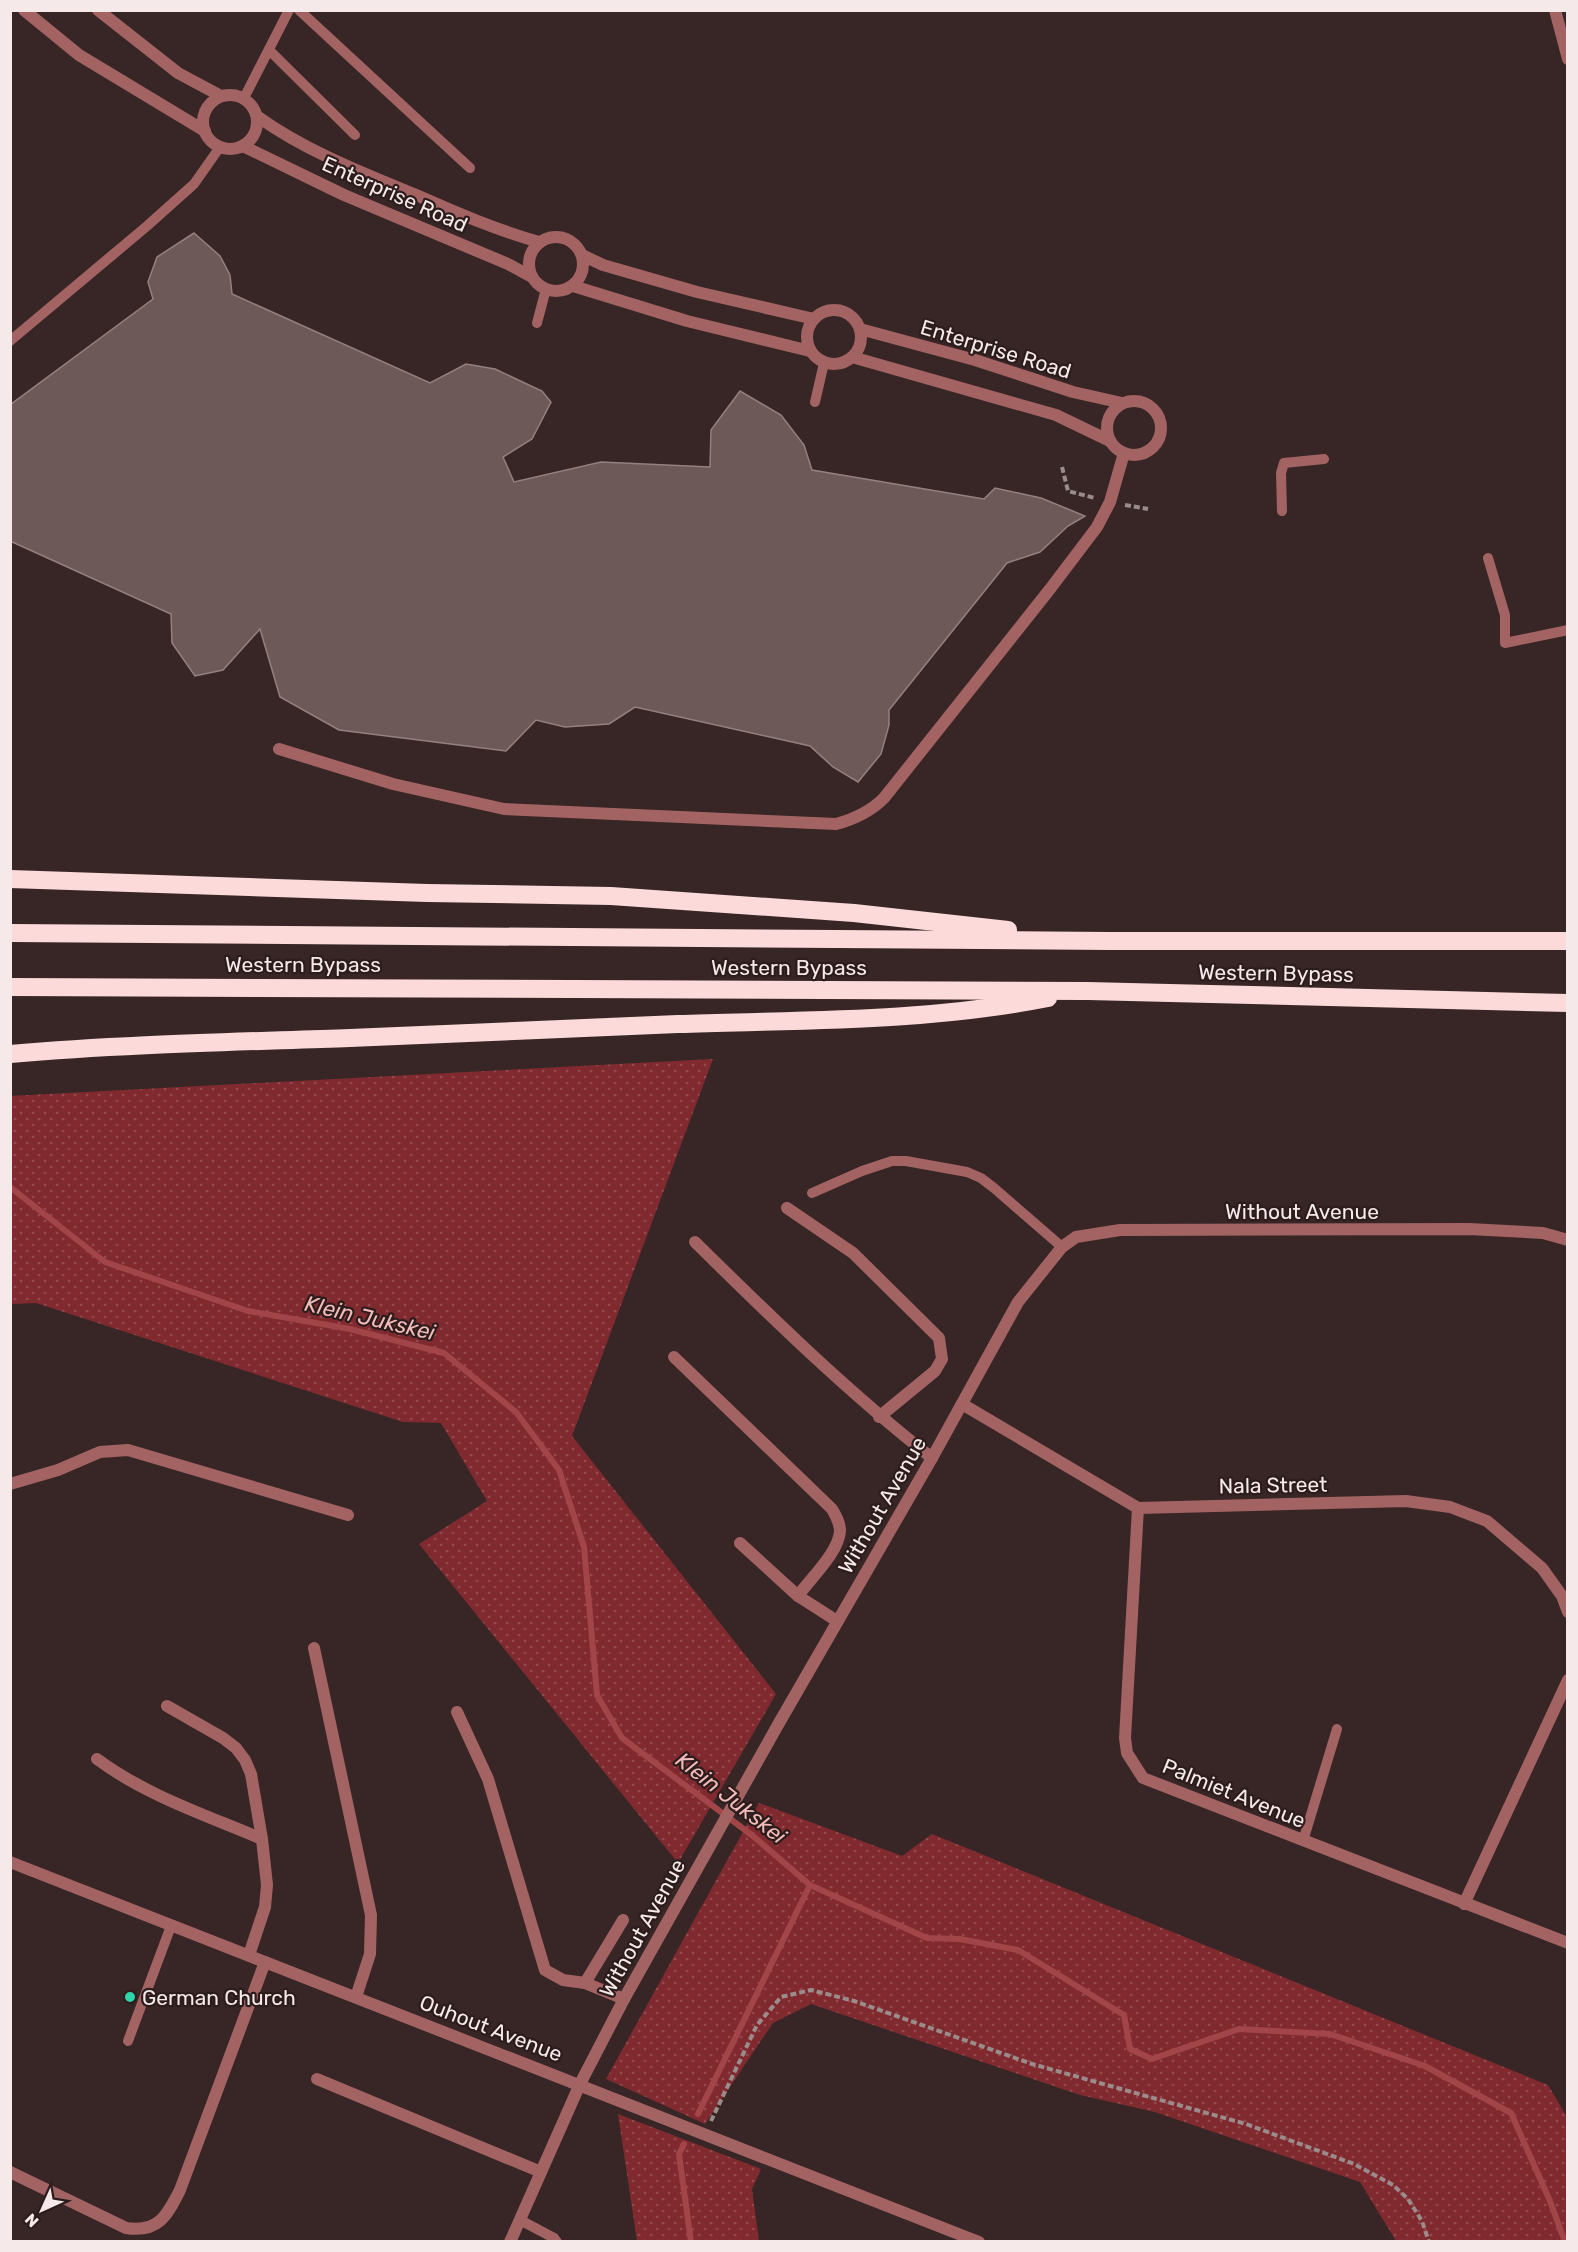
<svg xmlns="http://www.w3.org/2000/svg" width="1578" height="2252" font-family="Rubik,sans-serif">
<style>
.park{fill:url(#park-dots)}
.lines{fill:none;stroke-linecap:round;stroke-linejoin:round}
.stream{stroke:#a24548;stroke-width:6}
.building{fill:#6d5958;stroke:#958080;stroke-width:1.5}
.path{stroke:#9b8c8c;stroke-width:4;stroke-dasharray:6 3;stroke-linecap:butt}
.lane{stroke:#a36363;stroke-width:10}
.street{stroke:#a36363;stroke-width:12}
.highway{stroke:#fbdad9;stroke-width:18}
.poi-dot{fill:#2fd4aa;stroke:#2d1c1c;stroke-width:2}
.labels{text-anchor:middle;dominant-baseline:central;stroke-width:4.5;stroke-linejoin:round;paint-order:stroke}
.street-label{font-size:21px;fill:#f5e9e9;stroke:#2d1c1c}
.poi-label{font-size:21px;fill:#f5e9e9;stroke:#2d1c1c;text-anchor:start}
.water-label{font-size:22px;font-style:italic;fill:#f1bcba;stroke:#2d1c1c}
</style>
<defs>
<pattern id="park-dots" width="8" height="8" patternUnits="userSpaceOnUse" patternTransform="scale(1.5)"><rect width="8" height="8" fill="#802a2f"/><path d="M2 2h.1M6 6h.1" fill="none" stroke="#93494d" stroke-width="1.8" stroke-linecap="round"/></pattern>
</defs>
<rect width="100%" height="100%" fill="#372625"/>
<g class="park">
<path d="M713 1059 572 1436 776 1694 678 1863 419 1544 487 1501 441 1423 403 1422 36 1303 11 1304 10 1096Z"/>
<path d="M759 1803 902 1856 932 1834 1548 2085 1567 2117V2241H1396L1360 2182 1155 2112 1080 2095 811 2004 773 2023 705 2124 606 2079Z"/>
<path d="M618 2114 761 2169 752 2189 759 2241H637Z"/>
</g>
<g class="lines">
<g class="stream">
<path d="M10 1187 105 1262 248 1311 350 1329 444 1353 516 1412 559 1470 584 1547 597 1695 622 1738 753 1836 810 1885 927 1938 960 1939 1018 1950 1124 2015 1130 2049 1152 2059 1239 2029 1330 2034 1425 2066 1511 2113 1550 2201 1565 2242"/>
<path d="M698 2114 810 1885"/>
<path d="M684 2144 679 2154 691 2242"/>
</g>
</g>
<path class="building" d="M194 233 220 256 230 275 232 294 430 383 466 364 495 369 542 391 551 402 532 439 503 457 514 482 601 462 710 467 711 430 740 391 781 415 804 445 812 470 984 499 995 488 1041 498 1085 516 1068 526 1040 552 1007 563 889 710V725L881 754 858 782 833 767 810 746 635 707 609 724 565 727 536 720 506 751 339 730 280 697 260 629 223 670 195 676 172 643 171 614 10 541V405L153 299 148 282 157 257Z"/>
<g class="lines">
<g class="path">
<path d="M1062 467 1068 491 1095 498"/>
<path d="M1125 505 1148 509"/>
<path d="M711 2121 757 2025 781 1997 811 1990 854 2001 1032 2064 1246 2124 1354 2164 1393 2185 1408 2199 1422 2221 1429 2242"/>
</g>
<g class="lane">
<path d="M299 10 470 168"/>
<path d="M269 50 355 135"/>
<path d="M244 98 289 10"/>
<path d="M537 323 546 289"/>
<path d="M10 341 147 226 194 184 220 147"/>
<path d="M815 402 824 363"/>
<path d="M1282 511 1281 473 1284 463 1324 459"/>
<path d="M1488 558 1505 615V643L1568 630"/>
<path d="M812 1193 862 1171 892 1161H906L967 1172 981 1178 994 1188 1062 1247"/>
<path d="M1303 1841 1337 1729"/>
<path d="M128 2041 171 1926"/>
<path d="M520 2220 554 2238 557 2242"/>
</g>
<g class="street">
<path d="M24 10 79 55 205 131"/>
<path d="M98 10 178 73 221 96"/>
<path d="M1555 10 1568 59"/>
<circle cx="230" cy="122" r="27"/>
<path d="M257 116C304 150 360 172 414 194 455 212 496 230 539 242"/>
<path d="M243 146 344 195 508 264 532 277"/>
<circle cx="556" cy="264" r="27"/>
<path d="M582 255 603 265 697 292 814 319"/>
<path d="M573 286 687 321 810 351"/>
<circle cx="834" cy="337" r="27"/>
<path d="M860 329 975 360 1073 392 1122 403"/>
<path d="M852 357 1056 415 1110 441"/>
<circle cx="1134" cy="428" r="27"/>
<path d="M279 749 393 784 504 809 836 824C855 819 870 812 884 798L1050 589 1097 527 1110 502 1124 453"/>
<path d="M787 1208 853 1253 939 1338 942 1359 935 1371 879 1417"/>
<path d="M695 1242C771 1317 848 1392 932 1458"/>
<path d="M674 1357 832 1509C836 1516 840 1523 840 1531 839 1552 810 1579 798 1596L837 1621"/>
<path d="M962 1404 1138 1508 1406 1501 1450 1507 1487 1521 1542 1568 1562 1596 1568 1612"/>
<path d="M10 1484 58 1470 100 1452 128 1450 348 1515"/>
<path d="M1138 1508 1125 1738 1127 1753 1143 1778 1568 1943"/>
<path d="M740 1543 798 1596"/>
<path d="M314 1648 371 1915 370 1954 356 1997"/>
<path d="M167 1706 223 1738 236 1748 245 1760 251 1774 262 1839 267 1885 265 1907 249 1955"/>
<path d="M457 1712 488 1779 545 1970 563 1980 585 1983 623 1920"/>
<path d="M97 1759C147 1796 206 1815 262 1839"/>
<path d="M10 1862 979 2242"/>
<path d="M1464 1904 1568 1680"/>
<path d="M585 1983 624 1999"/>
<path d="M317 2079 541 2172"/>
<path d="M10 2172 126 2228C158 2233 167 2216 180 2190L265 1962"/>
<path d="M510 2242 580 2084 624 1999 779 1723 932 1458 1018 1302 1062 1247 1076 1237 1120 1230 1469 1229 1543 1233 1568 1240"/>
</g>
<g class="highway">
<path d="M10 879 427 893 611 896 854 913 1008 930"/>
<path d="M10 933 1111 941H1568"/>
<path d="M10 987 1088 991 1568 1003"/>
<path d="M10 1054C123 1044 237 1042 350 1038 459 1034 569 1028 678 1024 802 1020 926 1022 1048 998"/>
</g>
</g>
<circle class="poi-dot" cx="130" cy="1997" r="6"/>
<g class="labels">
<g class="street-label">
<text transform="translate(395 194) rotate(24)">Enterprise Road</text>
<text transform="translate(996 349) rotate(17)">Enterprise Road</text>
<text x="303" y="964">Western Bypass</text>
<text x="789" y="967">Western Bypass</text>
<text transform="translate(1276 973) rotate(1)">Western Bypass</text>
<text x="1302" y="1211">Without Avenue</text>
<text transform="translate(1273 1485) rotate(-1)">Nala Street</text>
<text transform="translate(882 1505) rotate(-60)">Without Avenue</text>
<text transform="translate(1234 1793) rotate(22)">Palmiet Avenue</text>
<text transform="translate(642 1928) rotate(-61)">Without Avenue</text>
<text transform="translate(491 2028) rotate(21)">Ouhout Avenue</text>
</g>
<g class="poi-label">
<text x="142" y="1997">German Church</text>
</g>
<g class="water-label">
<text transform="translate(370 1318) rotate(13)">Klein Jukskei</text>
<text transform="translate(731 1798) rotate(38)">Klein Jukskei</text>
</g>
</g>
<rect width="1578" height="2252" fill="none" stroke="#f5e9e9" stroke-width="24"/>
<g transform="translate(42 2210) rotate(225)" stroke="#2d1c1c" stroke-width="4.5" paint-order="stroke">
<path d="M0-4.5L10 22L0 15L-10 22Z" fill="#f5e9e9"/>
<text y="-9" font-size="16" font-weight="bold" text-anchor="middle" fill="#f5e9e9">N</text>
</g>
</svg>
